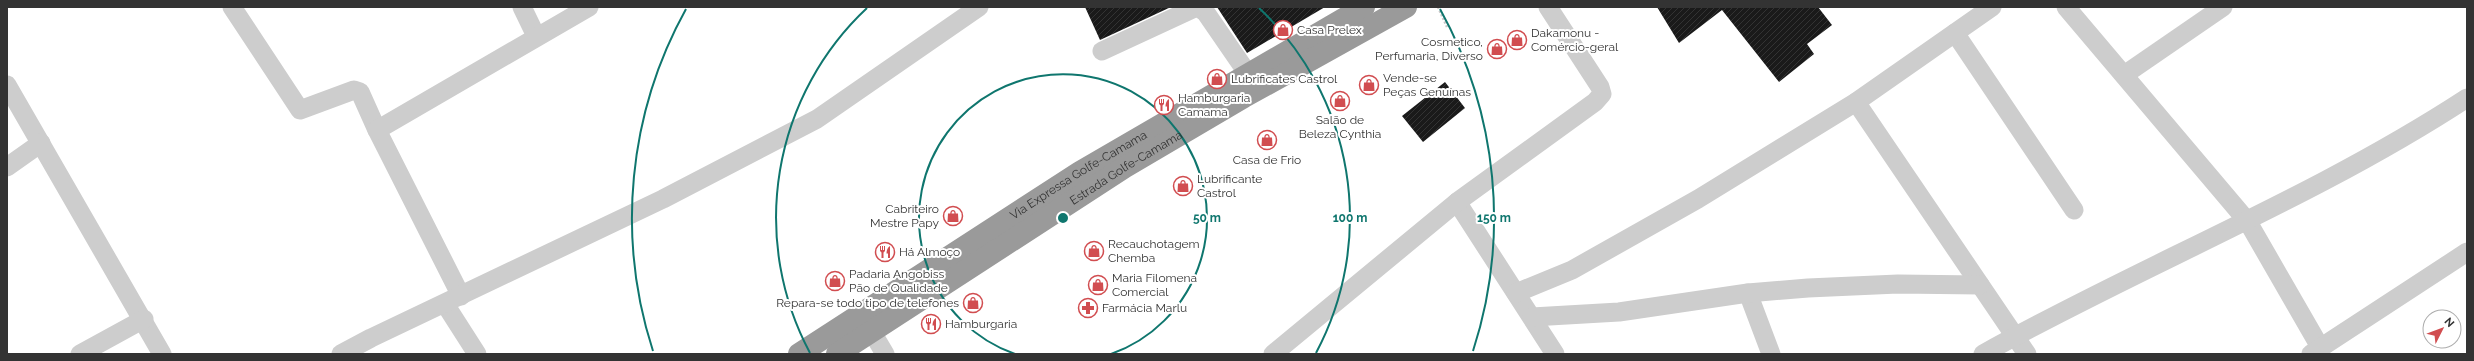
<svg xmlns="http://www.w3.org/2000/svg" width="2474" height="361" font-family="Raleway,sans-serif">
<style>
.building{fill:url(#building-hatch)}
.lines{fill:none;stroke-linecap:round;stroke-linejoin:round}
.path{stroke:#c7c7c7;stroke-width:2.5;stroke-dasharray:2 2;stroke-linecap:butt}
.minor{stroke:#cdcdcd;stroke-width:19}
.highway{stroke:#9a9a9a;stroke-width:22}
.ring{fill:none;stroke:#0f766e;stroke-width:2}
.labels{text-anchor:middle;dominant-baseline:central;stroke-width:4;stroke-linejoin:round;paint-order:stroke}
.poi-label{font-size:12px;fill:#333;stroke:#fff;text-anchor:start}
.street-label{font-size:12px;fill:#333;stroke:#fff}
.centre{fill:#0f766e;stroke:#fff;stroke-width:2}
.ring-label{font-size:12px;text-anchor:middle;font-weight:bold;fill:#0f766e;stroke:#fff;stroke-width:4;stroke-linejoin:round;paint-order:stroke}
</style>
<defs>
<pattern id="building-hatch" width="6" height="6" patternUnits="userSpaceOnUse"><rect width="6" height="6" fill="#1a1a1a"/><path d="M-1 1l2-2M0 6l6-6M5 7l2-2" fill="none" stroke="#333"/></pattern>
</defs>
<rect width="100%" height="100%" fill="#fff"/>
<g class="building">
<path d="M1085 7H1171L1100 40Z"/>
<path d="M1217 7H1325L1247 53Z"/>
<path d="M1657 7H1818L1832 25 1807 44 1814 54 1779 82 1722 10 1679 43Z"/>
<path d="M1445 82 1465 108 1423 142 1402 116Z"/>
</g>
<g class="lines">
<path class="path" d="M1438 7 1447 27"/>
<g class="minor">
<path d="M232 7 300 110 354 90 360 92 377 130 461 296"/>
<path d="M522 7 536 36"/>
<path d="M1198 7 1206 13 1248 74"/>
<path d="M2066 7 2248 222 2320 347"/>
<path d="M1955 33 2074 210"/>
<path d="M1102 51 1197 7"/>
<path d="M2124 75 2223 7"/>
<path d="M7 85 162 354"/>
<path d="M1856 102 2027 354"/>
<path d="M377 130 589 7"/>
<path d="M7 167 41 143"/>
<path d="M1457 202 1555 354"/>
<path d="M1516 293 1572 270 1698 199 1856 102 1992 7"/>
<path d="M1748 293 1771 354"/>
<path d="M445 304 477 354"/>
<path d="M1532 317 1619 312 1748 293 1808 288 1898 284 1980 285"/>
<path d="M872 332 885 354"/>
<path d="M80 354 144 319"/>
<path d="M341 354 371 338 663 199 817 119 979 7"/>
<path d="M1273 354 1457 202 1595 102 1602 94 1600 87 1548 7"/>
<path d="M1983 354C2142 265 2314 198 2467 98"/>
<path d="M2311 354 2467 252"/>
</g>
<g class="highway">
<path id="s1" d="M799 354 1080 172 1364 7"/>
<path id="s2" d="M837 354 1125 167 1244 97 1406 7"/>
</g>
</g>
<g class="ring">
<path d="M1015 354A144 144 0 1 1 1111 354"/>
<path d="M810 353A287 287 0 0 1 867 8M1259 8A287 287 0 0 1 1316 353"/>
<path d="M653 351A431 431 0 0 1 686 9M1440 9A431 431 0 0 1 1473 351"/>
</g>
<defs>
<symbol id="shop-ring" viewBox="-11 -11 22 22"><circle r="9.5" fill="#fff" stroke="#d14d50" stroke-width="1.5"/><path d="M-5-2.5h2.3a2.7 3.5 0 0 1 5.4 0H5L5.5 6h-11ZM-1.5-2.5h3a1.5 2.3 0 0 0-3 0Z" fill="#d14d50"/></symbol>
<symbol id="restaurant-ring" viewBox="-11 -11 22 22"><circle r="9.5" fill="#fff" stroke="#d14d50" stroke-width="1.5"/><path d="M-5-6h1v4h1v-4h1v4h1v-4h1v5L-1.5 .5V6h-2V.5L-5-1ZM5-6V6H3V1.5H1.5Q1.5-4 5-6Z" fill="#d14d50"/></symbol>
<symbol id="pharmacy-ring" viewBox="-11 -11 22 22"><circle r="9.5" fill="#fff" stroke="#d14d50" stroke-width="1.5"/><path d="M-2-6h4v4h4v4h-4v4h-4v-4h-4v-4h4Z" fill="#d14d50"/></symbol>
</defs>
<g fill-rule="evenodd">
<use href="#shop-ring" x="1272" y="19" width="22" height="22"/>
<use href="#shop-ring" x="1506" y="29" width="22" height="22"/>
<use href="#shop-ring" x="1486" y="38" width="22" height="22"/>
<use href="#shop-ring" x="1206" y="68" width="22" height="22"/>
<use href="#shop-ring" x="1358" y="74" width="22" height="22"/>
<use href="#shop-ring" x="1329" y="90" width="22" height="22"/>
<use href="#restaurant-ring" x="1153" y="94" width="22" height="22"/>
<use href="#shop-ring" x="1256" y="129" width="22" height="22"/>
<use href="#shop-ring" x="1172" y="175" width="22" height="22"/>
<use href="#shop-ring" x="942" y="205" width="22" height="22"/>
<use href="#shop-ring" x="1083" y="240" width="22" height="22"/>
<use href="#restaurant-ring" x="874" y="241" width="22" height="22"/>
<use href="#shop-ring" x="824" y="270" width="22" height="22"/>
<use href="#shop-ring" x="1087" y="274" width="22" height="22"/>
<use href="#shop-ring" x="962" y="292" width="22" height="22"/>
<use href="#pharmacy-ring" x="1077" y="297" width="22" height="22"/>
<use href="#restaurant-ring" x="920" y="313" width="22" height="22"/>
</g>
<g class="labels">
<g class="poi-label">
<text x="1297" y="30">Casa Prelex</text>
<text x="1531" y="33">Dakamonu -<tspan x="1531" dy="14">Comércio-geral</tspan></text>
<text x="1483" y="42" text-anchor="end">Cosmetico,<tspan x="1483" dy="14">Perfumaria, Diverso</tspan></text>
<text x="1383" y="78">Vende-se<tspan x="1383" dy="14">Peças Genuínas</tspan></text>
<text x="1231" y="79">Lubrificates Castrol</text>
<text x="1178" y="98">Hamburgaria<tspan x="1178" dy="14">Camama</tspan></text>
<text x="1340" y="120" text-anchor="middle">Salão de<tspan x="1340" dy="14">Beleza Cynthia</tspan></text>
<text x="1267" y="160" text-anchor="middle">Casa de Frio</text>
<text x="1197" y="179">Lubrificante<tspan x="1197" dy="14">Castrol</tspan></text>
<text x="939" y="209" text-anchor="end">Cabriteiro<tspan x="939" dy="14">Mestre Papy</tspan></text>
<text x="1108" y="244">Recauchotagem<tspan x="1108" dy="14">Chemba</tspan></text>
<text x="899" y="252">Há Almoço</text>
<text x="849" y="274">Padaria Angobiss<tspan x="849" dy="14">Pão de Qualidade</tspan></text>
<text x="1112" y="278">Maria Filomena<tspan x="1112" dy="14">Comercial</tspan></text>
<text x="959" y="303" text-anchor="end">Repara-se todo tipo de telefones</text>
<text x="1102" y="308">Farmácia Marlu</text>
<text x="945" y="324">Hamburgaria</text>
</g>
<g class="street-label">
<text stroke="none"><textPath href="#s2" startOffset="344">Estrada Golfe-Camama</textPath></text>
<text stroke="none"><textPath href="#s1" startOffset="332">Via Expressa Golfe-Camama</textPath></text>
</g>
</g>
<circle cx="1063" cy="218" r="6" class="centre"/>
<g class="ring-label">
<text x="1207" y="222">50 m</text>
<text x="1350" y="222">100 m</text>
<text x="1494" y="222">150 m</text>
</g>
<rect width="2474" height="361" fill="none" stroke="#333333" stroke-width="16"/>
<g transform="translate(2442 329) rotate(48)"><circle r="19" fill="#ffffff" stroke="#adadad"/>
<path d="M0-3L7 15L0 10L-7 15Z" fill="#d14d50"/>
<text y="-6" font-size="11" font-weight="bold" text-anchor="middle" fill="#333333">N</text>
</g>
</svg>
